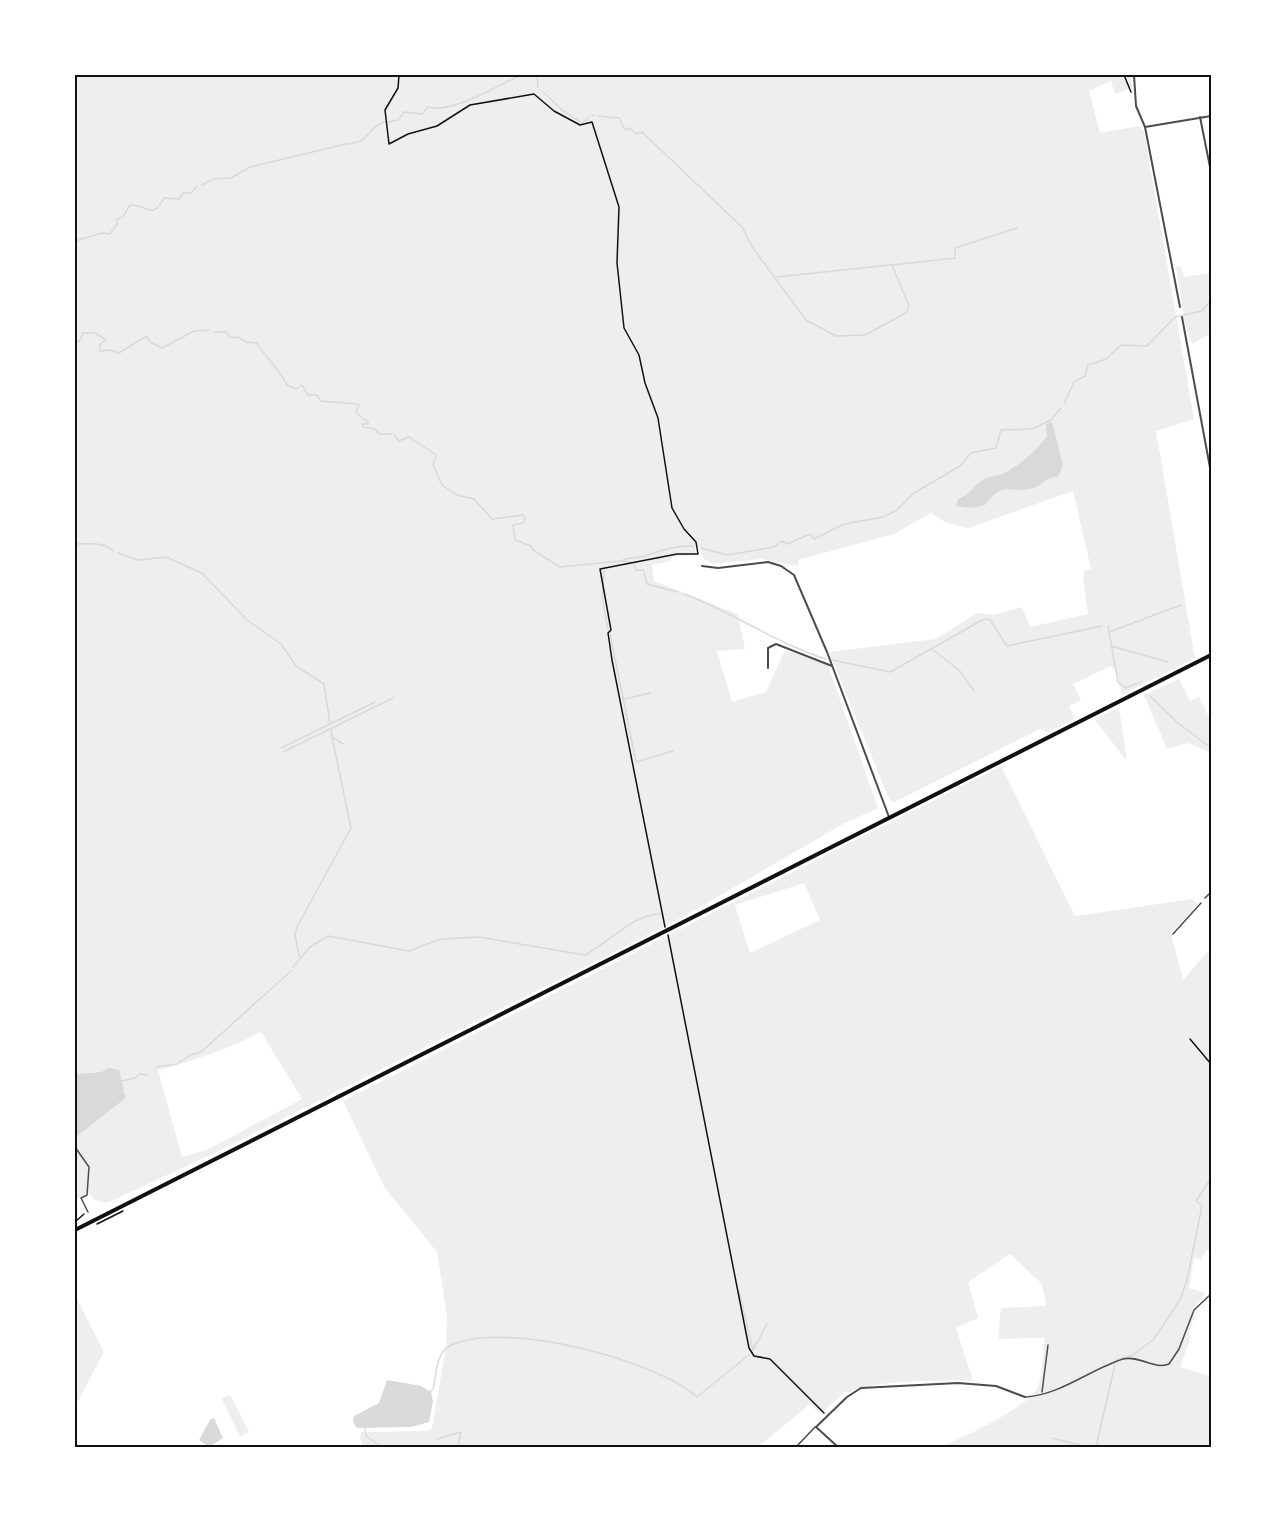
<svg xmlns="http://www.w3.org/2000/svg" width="1286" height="1522" font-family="'Open Sans',sans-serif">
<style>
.green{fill:#eee;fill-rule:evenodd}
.water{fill:#d9d9d9}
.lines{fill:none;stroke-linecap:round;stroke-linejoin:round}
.stream{stroke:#d9d9d9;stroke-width:1.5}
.path{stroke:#111;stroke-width:1.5}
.service{stroke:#4c4c4c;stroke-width:1.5}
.minor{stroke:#4c4c4c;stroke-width:2}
.primary{stroke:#111;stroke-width:4}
.neatline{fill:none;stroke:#111;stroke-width:2}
</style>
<rect width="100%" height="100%" fill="#fff"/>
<g class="green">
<path d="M75 75H1130L1132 88 1115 94 1111 81 1089 91 1100 133 1138 126 1144 131 1194 419 1156 431 1195 658 1122 695 1117 672 1111 666 1073 684 1081 700 1069 706 1075 718 1049 732 1040 729 895 802 890 801 829 652 936 639 977 613 993 615 1022 607 1030 627 1088 614 1083 578 1084 571 1091 569 1073 491 968 528 947 523 931 513 894 534 798 560V566L761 559 713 564 704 559 695 541 696 555 672 557 671 561 652 565 654 581 738 614 745 649 717 651 732 702 766 692 785 650 828 665 878 808 843 824 683 917 219 1151 107 1203 95 1200 88 1192 75 1201 79 1211 75 1220V1138L124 1100 126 1092 108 1068 101 1072 75 1074ZM261 1032 302 1099 209 1149 182 1157 158 1070C194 1061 227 1049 261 1032Z"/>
<path d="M1180 266 1184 277 1211 273V333L1192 344 1185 324 1176 267Z"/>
<path d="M1179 679 1190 701 1199 697 1211 721V753L1188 743 1167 749 1144 695Z"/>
<path d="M1119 708 1127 761 1094 719Z"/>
<path d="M1001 766 1075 916 1192 899 1198 904 1171 933 1183 980 1207 952 1211 955V1251L1206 1250 1201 1260 1194 1258 1189 1288 1206 1293 1191 1311 1195 1315 1188 1335 1191 1337 1180 1367 1211 1376V1447H941C964 1437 1024 1409 1037 1389 1042 1382 1043 1349 1045 1338L998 1339 1001 1308 1046 1306 1042 1284 1010 1254 968 1282 978 1318 956 1328 973 1381C949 1380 867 1380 850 1393L846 1391 820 1414 810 1404 758 1447H363L360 1439 361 1432 427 1431 432 1428 446 1347 447 1316 437 1252 385 1188 343 1101ZM804 883 820 920 750 953 735 905Z"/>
<path d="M76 1297 104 1352 75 1407V1298Z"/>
<path d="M230 1395 249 1432 240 1437 222 1399Z"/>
</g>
<g class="water">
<path d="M1052 422 1063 465 1058 477C1045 476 1044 485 1033 488 1009 495 1005 479 985 505L971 508 956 506 958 499C970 495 974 485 984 479 990 476 996 476 1002 474 1019 466 1035 452 1047 436L1046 424Z"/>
<path d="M108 1068 119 1070 126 1098 75 1138V1074L101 1072Z"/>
<path d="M387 1380 421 1386 431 1392 433 1401 429 1422 411 1427 357 1428 353 1422 354 1416 379 1403Z"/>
<path d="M214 1418 223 1438 209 1447 199 1440 210 1420Z"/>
</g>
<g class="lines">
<g class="stream">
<path d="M537 75 538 87"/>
<path d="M543 92 562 110 582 123 589 117"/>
<path d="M592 116 595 115"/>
<path d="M598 116 619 118 625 130 630 128 636 134 642 132 742 227 753 248 806 320 836 336 865 335 906 313 909 306 892 265 955 258V248L1017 228"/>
<path d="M388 122 398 120 404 112 422 114 428 107C452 114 497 86 519 76"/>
<path d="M202 185 213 179 231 178 250 167 346 144C371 143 368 126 384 122"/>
<path d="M75 241 102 233 110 234 117 224V219L123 217 130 205C147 204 152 221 164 198L179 199 183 193H191L197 186"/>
<path d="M776 277 891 265"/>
<path d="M215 332H226L231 338 238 337 246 342 257 343C266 359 280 369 287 385L296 389 302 385 308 395H317L321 401 356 404 359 405 356 413 368 422V424H362L363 427 375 429 379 434H391"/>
<path d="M75 342H79L83 333H95L106 340 100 344V351L110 350 119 353 146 336 150 342 162 348 194 331 209 330"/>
<path d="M1064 404 1074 382 1085 376 1088 365 1106 359 1121 345 1147 346 1175 317 1202 311 1211 300"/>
<path d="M394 435 399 441 409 437 436 455 433 465 442 485 457 495 474 499 492 519 523 515 525 519 523 523 513 525 515 540 531 546 533 550 560 567 621 561C630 556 637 559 645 556 660 551 676 545 693 546"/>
<path d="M75 544C88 544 103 541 113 551"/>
<path d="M701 548 727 555 774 547 782 541 787 544 810 534 814 539 844 524 883 517 897 510 914 493 960 466 971 453 996 448 1001 430 1032 429 1051 420 1061 408"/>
<path d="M118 553 138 560 166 557 202 573 247 620 281 644 296 666 324 684 330 724"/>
<path d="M623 561 631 562"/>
<path d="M634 565 636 570H643L647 584 678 592"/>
<path d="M604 569 602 597 608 630"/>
<path d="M684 594C733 612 775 643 826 659"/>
<path d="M1108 626 1118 682 1125 688 1141 682"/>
<path d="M1109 632 1181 605"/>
<path d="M610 634 636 762 673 751"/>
<path d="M1111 646 1168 662"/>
<path d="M932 649 959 670 974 691"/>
<path d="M832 660 890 672 984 619 990 620 1007 646 1102 626"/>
<path d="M1150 696 1178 723 1211 748"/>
<path d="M625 699 650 693"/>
<path d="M331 730 332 737 343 744"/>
<path d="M281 748 375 702"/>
<path d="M283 752 393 698"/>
<path d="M299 956 295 934 297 927 351 828 332 737"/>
<path d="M293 967 310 947 328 936 409 951 440 939 479 937 585 955C610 942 631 916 659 914"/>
<path d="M156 1067 177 1064 190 1055 201 1052 291 971"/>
<path d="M122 1081 135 1078 139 1074 147 1075"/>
<path d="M739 1291 753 1350 767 1324"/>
<path d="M1116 1360 1133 1355 1154 1339 1181 1298 1187 1280 1202 1206 1196 1201 1211 1178"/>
<path d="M429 1393 433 1389C436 1377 436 1354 448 1347 499 1318 657 1360 697 1397L750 1354"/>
<path d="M365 1427 366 1436 382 1447"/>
<path d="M1052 1438 1087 1447"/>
<path d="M437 1439 461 1432 458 1447"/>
<path d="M1096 1447 1115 1364"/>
</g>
<g class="path">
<path d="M399 75 398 88 385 110 389 144 408 134 437 126 470 105 534 94 554 111 580 125 592 122 619 207 617 263 624 328 639 355 645 383 658 418 672 508 684 529 696 542 698 554H677L600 569 611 630 608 633 612 660 665 927"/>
<path d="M1124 75 1131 92"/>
<path d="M668 935 749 1348 754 1356 770 1359 824 1413"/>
<path d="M1190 1039 1211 1064"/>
<path d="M75 1222 84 1214"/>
<path d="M97 1224 123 1211"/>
</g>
<g class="service">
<path d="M1205 898 1211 892"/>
<path d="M1173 934 1201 903"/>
<path d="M75 1147 89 1167 87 1195 81 1198 88 1212"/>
<path d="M1042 1392 1048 1345"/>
<path d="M1026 1397C1060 1395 1091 1369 1123 1359 1139 1355 1155 1370 1169 1364L1179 1349 1194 1310 1211 1294"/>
<path d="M796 1447 815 1427"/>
</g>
<g class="minor">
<path d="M1134 75 1136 106 1145 127 1180 307"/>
<path d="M1200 117 1211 172"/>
<path d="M1145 127 1211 116"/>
<path d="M1182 317 1211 473"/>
<path d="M702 566 718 568 768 562 781 566 794 575 827 652 889 817"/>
<path d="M768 668V648L776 644 832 666"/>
<path d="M838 1447 816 1427 847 1397 861 1388 958 1383 996 1386 1025 1397"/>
</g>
<path class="primary" d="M75 1230 1211 655"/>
</g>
<rect width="1286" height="1522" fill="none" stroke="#ffffff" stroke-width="153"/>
<rect x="76" y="76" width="1134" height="1370" class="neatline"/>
</svg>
